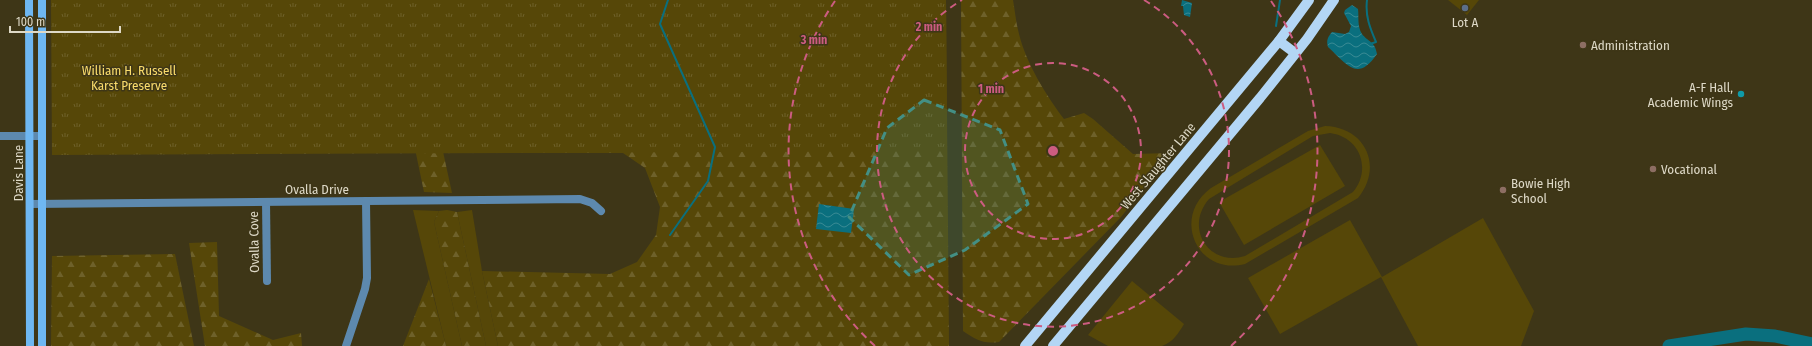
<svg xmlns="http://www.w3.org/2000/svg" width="1812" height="346" font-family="'Fira Sans Condensed',sans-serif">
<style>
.grass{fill:#564708;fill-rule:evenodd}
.forest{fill:url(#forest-firs)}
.park{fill:url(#park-tufts)}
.water{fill:url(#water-waves)}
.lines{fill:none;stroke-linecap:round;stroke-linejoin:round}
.stream{stroke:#0a6f7e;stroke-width:2}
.river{stroke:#0a6f7e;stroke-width:13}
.minor{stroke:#5d89ae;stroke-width:8}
.secondary{stroke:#6eb7f2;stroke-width:8}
.primary{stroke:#b3d6f5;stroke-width:10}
.marked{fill:#438f84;fill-opacity:0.2;stroke:#438f84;stroke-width:3;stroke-dasharray:8 5;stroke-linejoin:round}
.ring{fill:none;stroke:#cc5c81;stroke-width:2;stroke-dasharray:7 5}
.service-dot{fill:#5c6f8a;stroke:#3e3617;stroke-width:1.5}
.education-dot{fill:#8d6e63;stroke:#3e3617;stroke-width:1.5}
.culture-dot{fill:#0f9aa8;stroke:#3e3617;stroke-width:1.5}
.labels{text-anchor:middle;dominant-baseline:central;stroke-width:3;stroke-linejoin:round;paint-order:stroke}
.poi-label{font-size:13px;fill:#ded9c7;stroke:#3e3617;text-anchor:start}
.park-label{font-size:13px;fill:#fadc6c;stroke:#3e3617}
.street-label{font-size:13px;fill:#ded9c7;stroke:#3e3617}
.centre{fill:#cc5c81;stroke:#3e3617;stroke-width:2}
.ring-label{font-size:12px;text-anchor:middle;font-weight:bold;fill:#cc5c81;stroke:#3e3617;stroke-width:3;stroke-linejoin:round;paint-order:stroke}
</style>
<defs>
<pattern id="forest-firs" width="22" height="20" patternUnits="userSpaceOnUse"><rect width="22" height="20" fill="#564708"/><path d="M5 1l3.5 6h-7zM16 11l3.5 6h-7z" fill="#6e612a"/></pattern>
<pattern id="park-tufts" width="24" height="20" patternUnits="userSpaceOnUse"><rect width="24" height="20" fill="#564708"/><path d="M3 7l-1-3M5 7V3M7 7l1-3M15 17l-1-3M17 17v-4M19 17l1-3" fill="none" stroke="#6e612a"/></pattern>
<pattern id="water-waves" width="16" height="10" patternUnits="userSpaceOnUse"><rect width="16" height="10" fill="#0a6f7e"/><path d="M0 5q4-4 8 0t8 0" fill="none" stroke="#398a94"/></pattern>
</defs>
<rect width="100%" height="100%" fill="#3e3617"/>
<g class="grass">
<path d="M1448 0H1479L1467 15Z"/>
<path d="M1325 126C1365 127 1384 166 1358 198L1245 264C1197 276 1171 217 1211 188L1308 131ZM1330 133C1360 137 1372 169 1353 192L1245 256C1209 267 1184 228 1209 199L1313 136Z"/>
<path d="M1320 145 1345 186 1244 245 1219 202Z"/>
<path d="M413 210 439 211 434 222 462 346H446Z"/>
<path d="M472 210 482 271 498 346H486L457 212Z"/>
<path d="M1483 218 1534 311 1521 346H1418L1381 277 1280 334 1248 278 1350 220 1382 277Z"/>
<path d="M1132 281 1184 324C1178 334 1173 342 1162 346H1108L1088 335Z"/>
</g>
<g class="forest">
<path d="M384 0H410L452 193 424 192Z"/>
<path d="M946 0 949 346H498L482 271 610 274 637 262 656 235 660 207 645 168 623 153H457Z"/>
<path d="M961 0H1013C1015 11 1016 23 1019 34 1026 63 1046 95 1064 119L1084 113 1093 119 1133 154 1172 153 1121 217 999 342C982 344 977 340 963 331Z"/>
<path d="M447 210 457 212 486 346H462L434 222 439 211Z"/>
<path d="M217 242 219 316 273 340 301 333 302 346H205L189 243Z"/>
<path d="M175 254 194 346H51L52 256Z"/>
<path d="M429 279 446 346H403Z"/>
</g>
<path class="park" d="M51 0H946L947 151 52 155Z"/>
<g class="water">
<path d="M1182 0 1192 3 1190 17 1184 15 1183 6H1181Z"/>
<path d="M1352 5 1358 9C1359 17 1357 26 1362 34 1368 42 1375 41 1377 54 1357 83 1347 64 1328 47 1326 40 1328 37 1332 32L1345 34 1349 32 1351 26 1344 13 1345 10Z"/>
<path d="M819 204 854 209 851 233 816 229Z"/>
</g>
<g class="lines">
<g class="stream">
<path d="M668 0 660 24 715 147 708 181 670 235"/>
<path d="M1367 0C1365 16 1370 28 1376 42L1370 44"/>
<path d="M1276 26 1280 0"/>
</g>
<path class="river" d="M1669 346 1746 334 1775 336 1812 344"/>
<g class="minor">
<path d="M0 136H42"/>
<path d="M266 202 267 281"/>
<path d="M30 204 580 199 592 203 601 211"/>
<path d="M346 346 365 289 367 278 366 201"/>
</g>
<g class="secondary">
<path d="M29 0 30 346"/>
<path d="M42 0V346"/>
</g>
<g class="primary">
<path d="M1279 41 1295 53"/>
<path d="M1025 346 1279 41 1309 0"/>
<path d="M1053 346 1260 98 1307 39 1334 0"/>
</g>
</g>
<path class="marked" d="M924 100 1000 130 1028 204 965 250 909 275 849 217 887 128Z"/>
<g class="ring">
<circle cx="1053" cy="151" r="88"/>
<path d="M1144 0A176 176 0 1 1 962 0"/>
<path d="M875 346A264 264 0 0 1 835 1M1271 1A264 264 0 0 1 1231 346"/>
</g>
<circle class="service-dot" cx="1465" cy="8" r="4"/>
<g class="education-dot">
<circle cx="1583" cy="45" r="4"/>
<circle cx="1653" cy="169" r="4"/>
<circle cx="1503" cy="190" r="4"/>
</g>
<circle class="culture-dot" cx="1741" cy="94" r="4"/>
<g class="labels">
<g class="poi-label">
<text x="1465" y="22" text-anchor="middle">Lot A</text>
<text x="1591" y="45">Administration</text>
<text x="1733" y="87" text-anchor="end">A-F Hall,<tspan x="1733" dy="15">Academic Wings</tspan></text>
<text x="1661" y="169">Vocational</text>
<text x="1511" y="183">Bowie High<tspan x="1511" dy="15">School</tspan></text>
</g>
<g class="park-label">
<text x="129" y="70">William H. Russell<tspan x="129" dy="15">Karst Preserve</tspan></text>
</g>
<g class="street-label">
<text transform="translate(1158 166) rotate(-50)">West Slaughter Lane</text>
<text transform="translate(18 173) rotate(-90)">Davis Lane</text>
<text x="317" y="189">Ovalla Drive</text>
<text transform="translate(254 242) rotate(-91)">Ovalla Cove</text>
</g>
</g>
<circle cx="1053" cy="151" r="6" class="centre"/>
<g class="ring-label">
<text x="929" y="31">2 min</text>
<text x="814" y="44">3 min</text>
<text x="991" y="93">1 min</text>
</g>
<path d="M10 26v6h110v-6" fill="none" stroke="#ded9c7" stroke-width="2"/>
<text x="16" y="26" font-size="12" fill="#ded9c7" stroke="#3e3617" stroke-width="3" paint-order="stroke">100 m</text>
</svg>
